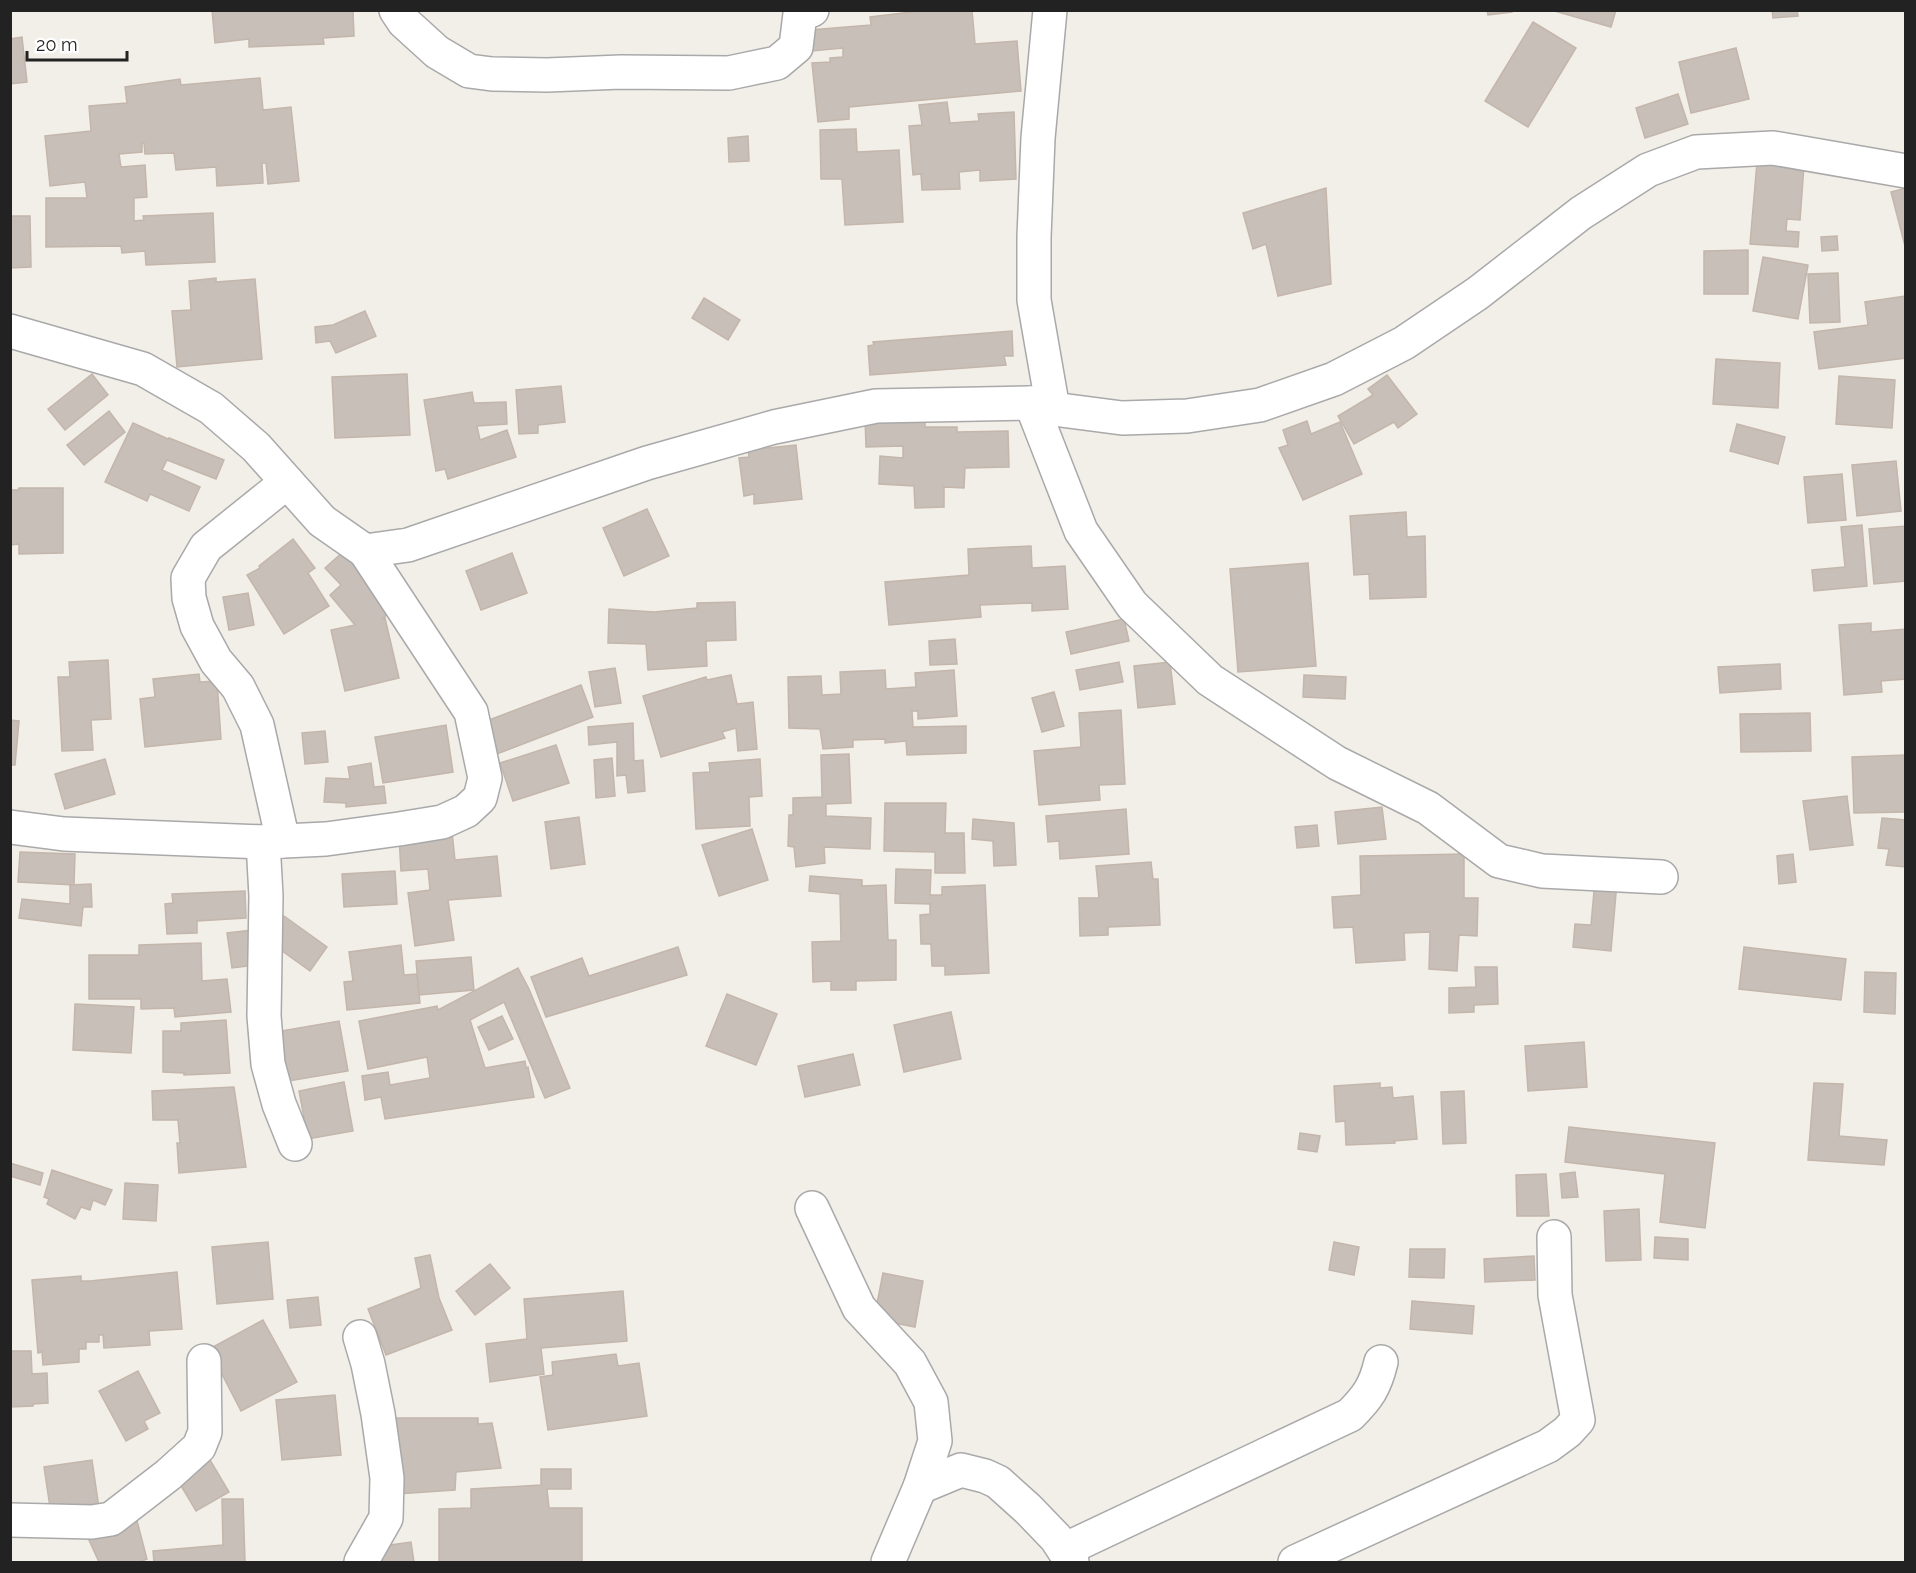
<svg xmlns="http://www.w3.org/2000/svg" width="1916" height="1573" font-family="Raleway,sans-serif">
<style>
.building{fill:#c7bfb8;stroke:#c4b6ab;stroke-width:1.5}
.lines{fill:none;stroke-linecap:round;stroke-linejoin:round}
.street-casing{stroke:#a9a9a9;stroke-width:36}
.street{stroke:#fff;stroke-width:33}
</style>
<rect width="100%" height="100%" fill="#f2efe9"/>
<g class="building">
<path d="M212 10H353L354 36 323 38 324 44 249 47V39L215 43Z"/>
<path d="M928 10H972L975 44 1017 41 1021 91 849 107V119L818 122 812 63 830 62V58L843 57V48L812 51 810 30 871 25 870 17Z"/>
<path d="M1487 10H1512V12L1488 15Z"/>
<path d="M1551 10H1616L1611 27Z"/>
<path d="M1772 10H1797L1798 16 1773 18Z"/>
<path d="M1533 22 1576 48 1528 127 1485 101Z"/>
<path d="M22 37 27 82 10 84V39Z"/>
<path d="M1736 48 1749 99 1691 113 1679 62Z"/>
<path d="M260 78 263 110 291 107 299 181 268 184 266 163H262L263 183 217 186 216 167 176 170 174 153 145 154 144 143H142V152L119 154 121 167 145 165 147 197 134 198V221L144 220 143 216 213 213 215 262 146 265 145 251 122 253 121 246 46 247V198H87L85 182 50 186 45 136 91 131 89 106 127 103 125 87 180 79 181 85Z"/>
<path d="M1678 94 1688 124 1645 138 1636 108Z"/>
<path d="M947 102 950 123 979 121 978 114 1014 112 1016 179 980 181V170L959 172 960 189 922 190 921 174 913 175 909 126 922 125 919 105Z"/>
<path d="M856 129 857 152 899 150 903 222 845 225 842 179H821L820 130Z"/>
<path d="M748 136 749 161 729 162 728 138Z"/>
<path d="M1757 162 1804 166 1800 220 1787 219 1786 231 1799 232 1798 247 1750 244Z"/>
<path d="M1326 188 1331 284 1278 296 1266 244 1253 249 1243 213Z"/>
<path d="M1906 188V250L1891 192Z"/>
<path d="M10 216H30L31 267 10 268Z"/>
<path d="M1837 236 1838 250 1822 251 1821 237Z"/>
<path d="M1748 250V294H1704V251Z"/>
<path d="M1763 257 1808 265 1798 319 1753 311Z"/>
<path d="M1838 273 1840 322 1810 323 1808 274Z"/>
<path d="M216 278V282L255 279 262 359 177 367 172 311 191 310 189 281Z"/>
<path d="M1905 296 1906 358 1819 369 1814 332 1868 325 1865 302Z"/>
<path d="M704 298 740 320 728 340 692 318Z"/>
<path d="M365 311 376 336 336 353 330 341 316 343 315 327 333 325Z"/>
<path d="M1012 331 1013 356H1004L1006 365 870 375 868 346 874 345 873 342Z"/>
<path d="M1716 359 1780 363 1778 408 1713 404Z"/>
<path d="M92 374 108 395 65 430 48 409Z"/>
<path d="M407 374 410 435 335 438 332 377Z"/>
<path d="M1387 375 1417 414 1398 428 1394 422 1354 444 1338 416 1373 395 1368 389Z"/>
<path d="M1839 376 1895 380 1892 428 1836 424Z"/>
<path d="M561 386 565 422 538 425V433L519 434 516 390Z"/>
<path d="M472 392 474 403 506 402 507 424 477 426 480 440 507 430 516 457 448 479 445 469 436 471 424 400Z"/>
<path d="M109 411 125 432 84 465 67 445Z"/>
<path d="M925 417V427H957V432L1008 431 1009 467 965 468 964 488 944 487V507L915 508 914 486 879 484 880 456 903 458V446L866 447 865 418Z"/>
<path d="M1307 421 1311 434 1340 422 1362 474 1303 500 1279 448 1288 445 1283 430Z"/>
<path d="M133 423 168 439 169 438 224 460 216 479 167 460 162 470 200 487 189 511 150 494 147 501 105 482Z"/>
<path d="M1737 424 1785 437 1778 464 1730 451Z"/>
<path d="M796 445 802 499 754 504V494L744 496 739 458 749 457 748 450Z"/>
<path d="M1896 461 1901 511 1857 516 1852 465Z"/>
<path d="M1842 474 1846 520 1808 523 1804 477Z"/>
<path d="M19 488H63V553L19 554V544L11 545 10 490H18Z"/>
<path d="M647 509 669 556 624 576 603 528Z"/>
<path d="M1406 512 1407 537 1425 536 1426 597 1370 599 1369 574 1354 575 1350 516Z"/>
<path d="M1862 525 1867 586 1814 591 1812 570 1845 567 1841 527Z"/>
<path d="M1906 526V581L1874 584 1869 529Z"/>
<path d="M293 539 315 568 308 573 329 606 284 634 247 575 260 568 259 566Z"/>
<path d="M1031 546 1032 568 1065 566 1068 609 1032 611V603L980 605 981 617 889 625 885 582 969 575 968 549Z"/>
<path d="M345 550 394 608 382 619 385 618 399 678 345 691 331 630 355 625 330 595 341 585 325 568Z"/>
<path d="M512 553 527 593 481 610 466 571Z"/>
<path d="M1308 563 1316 666 1238 672 1230 569Z"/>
<path d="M248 593 254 625 229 630 223 597Z"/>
<path d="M735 602 736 640 706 641 707 666 648 670 646 644 608 643 609 609 654 612 697 608V603Z"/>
<path d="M1124 619 1129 641 1071 654 1066 632Z"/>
<path d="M1871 623V632L1906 629V679L1881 681 1882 692 1844 695 1839 625Z"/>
<path d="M955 639 957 664 930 665 929 641Z"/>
<path d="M108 660 111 719 91 720 93 750 62 751 58 677H70L69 662Z"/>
<path d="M1119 662 1123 682 1080 690 1076 670Z"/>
<path d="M1170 662 1175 704 1138 708 1134 666Z"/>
<path d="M1780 664 1781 689 1720 693 1718 667Z"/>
<path d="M615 668 621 703 595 707 589 672Z"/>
<path d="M885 670 886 689 916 687 915 673 954 670 957 716 918 719V711H912L913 727 966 726V753L907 755 906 741 885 743V739L853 740V747L823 749 820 729 789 728 788 677 821 676 822 695 841 694 840 672Z"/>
<path d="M199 674 200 682 217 681 221 739 145 747 140 699 155 697 153 679Z"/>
<path d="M731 675 737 704 753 702 757 749 738 751 736 728 722 732 725 738 661 757 643 696 706 677 707 680Z"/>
<path d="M1304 675 1346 677 1345 699 1303 697Z"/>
<path d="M581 685 593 717 494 755 481 723Z"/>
<path d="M1054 692 1064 726 1042 732 1032 698Z"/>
<path d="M1121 710 1125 784 1099 785 1100 800 1039 805 1034 751 1081 747 1079 713Z"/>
<path d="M1810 713 1811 751 1741 752 1740 714Z"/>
<path d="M10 720 19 721 15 765H10Z"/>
<path d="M633 723 634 761 643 760 645 791 628 793 626 775 617 776V742L589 745 588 727Z"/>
<path d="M446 725 453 772 383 783 375 737Z"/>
<path d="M325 731 328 762 305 764 302 733Z"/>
<path d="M556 745 569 783 513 801 500 763Z"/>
<path d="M849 754 851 803 826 804V816L871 818 870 849 824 847 825 863 796 867 794 847 788 846 789 815H793V798L822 797 821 755Z"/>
<path d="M1906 755V812L1854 813 1852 757Z"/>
<path d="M612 758 615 796 596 798 594 760Z"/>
<path d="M105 759 115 794 65 809 55 774Z"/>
<path d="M760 759 762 796 749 797 750 826 696 829 693 773 710 772 709 763Z"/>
<path d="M371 763 374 787 384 786 386 803 346 807V803L324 802 326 778 350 779 348 767Z"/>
<path d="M1847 796 1853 845 1810 850 1803 801Z"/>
<path d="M885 803H946L945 833H964L965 873H935V852L884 851Z"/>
<path d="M1382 807 1386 839 1338 844 1335 812Z"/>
<path d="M1126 809 1129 854 1060 859 1059 841 1048 842 1046 816Z"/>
<path d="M579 817 585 864 551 869 545 822Z"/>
<path d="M1882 818 1906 820V867L1886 865 1889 849 1878 848Z"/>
<path d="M973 819 1014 823 1016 865 994 866 993 841 972 839Z"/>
<path d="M1317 825 1319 846 1297 848 1295 827Z"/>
<path d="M752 829 768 880 719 896 702 845Z"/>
<path d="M452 832 455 860 497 856 501 896 448 900 454 940 415 946 408 893 430 890 428 869 401 871 399 837Z"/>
<path d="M20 852 75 854 74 885 18 882Z"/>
<path d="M1464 854V898H1478L1477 936 1459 935 1457 971 1429 969 1430 932 1404 933 1405 960 1356 963 1353 927 1334 928 1332 897 1361 895 1360 856Z"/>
<path d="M1793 854 1796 882 1779 884 1777 856Z"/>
<path d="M1151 862 1153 879H1158L1160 925 1108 927V935L1080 936 1079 898H1099L1096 866Z"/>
<path d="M896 869 931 870 930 895H942V887L985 885 989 973 945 975V966H932L931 944H921L920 915 930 914V904L895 903Z"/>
<path d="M395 871 397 904 344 907 342 874Z"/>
<path d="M810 876 862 880V886L886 885 888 940H896V980L856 981V990H831V981L813 982 812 942 841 941 840 894 809 891Z"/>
<path d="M1595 880 1617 882 1611 951 1573 947 1575 924 1591 925Z"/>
<path d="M91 884 92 907H83L81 926 19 918 22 899 70 904V885Z"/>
<path d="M245 891 246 918 197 921V933L167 934 165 904 173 903 172 894Z"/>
<path d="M284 916 327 947 310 971 267 940Z"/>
<path d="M252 930 256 965 232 968 227 933Z"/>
<path d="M201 943 202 981 227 979 231 1012 175 1017 174 1008 141 1009V999H89V955H139V945Z"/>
<path d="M401 945 404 975 417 974 420 1003 347 1010 344 982 353 981 349 952Z"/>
<path d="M678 947 687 975 546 1017 531 977 582 958 589 976Z"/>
<path d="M1744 947 1846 959 1841 1000 1739 989Z"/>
<path d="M471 957 474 990 419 995 416 961Z"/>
<path d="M1475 967H1497L1498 1004 1474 1005V1012L1449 1013V988L1476 987Z"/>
<path d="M518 968 529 989 570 1088 545 1098 504 1002 470 1020 485 1068 525 1061 526 1068 528 1067 534 1097 385 1119 381 1097 365 1100 362 1076 388 1072 390 1085 430 1078 427 1057 368 1069 359 1021 437 1006 438 1010Z"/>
<path d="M1865 972 1896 973 1895 1014 1864 1012Z"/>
<path d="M727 994 777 1014 756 1065 706 1046Z"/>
<path d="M75 1004 134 1007 131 1053 73 1050Z"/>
<path d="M951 1012 961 1059 904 1072 894 1025Z"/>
<path d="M502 1016 513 1039 489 1050 478 1027Z"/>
<path d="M226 1020 230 1073 184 1075V1073L163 1072V1031H181V1023Z"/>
<path d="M339 1021 348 1071 283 1082 275 1032Z"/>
<path d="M1584 1042 1587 1087 1528 1091 1525 1046Z"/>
<path d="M853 1054 860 1085 805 1097 798 1066Z"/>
<path d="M344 1082 353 1131 308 1139 299 1091Z"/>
<path d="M1380 1083V1088L1392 1087 1393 1098 1413 1096 1417 1139 1394 1141 1395 1143 1346 1145 1345 1121 1336 1122 1334 1086Z"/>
<path d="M1814 1083 1843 1084 1839 1136 1887 1140 1884 1165 1808 1160Z"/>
<path d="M234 1087 246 1167 179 1173 177 1143H180L178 1120H153L152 1091Z"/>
<path d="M1464 1091 1466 1143 1443 1144 1441 1092Z"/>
<path d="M1569 1127 1715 1143 1705 1228 1660 1222 1665 1174 1565 1162Z"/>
<path d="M1300 1133 1320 1136 1317 1152 1298 1149Z"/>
<path d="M10 1163 43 1173 40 1185 10 1176Z"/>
<path d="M52 1170 112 1190 105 1205 93 1200 90 1210 81 1207 75 1219 47 1204 49 1199 44 1197Z"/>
<path d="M1575 1172 1578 1197 1562 1198 1560 1174Z"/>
<path d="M1546 1174 1549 1216H1517L1516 1175Z"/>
<path d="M125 1183 158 1185 156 1221 123 1219Z"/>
<path d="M1639 1209 1641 1260 1606 1261 1604 1211Z"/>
<path d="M1655 1237 1688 1239V1260L1654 1258Z"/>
<path d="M268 1242 273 1299 217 1304 212 1247Z"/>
<path d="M1334 1242 1359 1247 1354 1275 1329 1270Z"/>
<path d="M1410 1249H1445L1444 1278 1409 1277Z"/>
<path d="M430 1255 439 1298 452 1330 386 1355 368 1309 421 1288 415 1258Z"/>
<path d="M1534 1256 1535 1280 1485 1282 1484 1259Z"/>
<path d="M490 1264 510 1288 475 1315 456 1291Z"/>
<path d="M177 1272 182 1329 149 1331 150 1345 104 1348 103 1335H99V1342H86V1349H79V1362L43 1365 42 1352 38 1353 32 1280 81 1276V1281H90Z"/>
<path d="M883 1273 923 1281 915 1327 874 1319Z"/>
<path d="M623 1291 627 1341 541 1348 544 1374 490 1382 486 1344 527 1339 524 1299Z"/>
<path d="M318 1297 321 1325 290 1328 287 1300Z"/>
<path d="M1412 1301 1474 1306 1472 1334 1410 1329Z"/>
<path d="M263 1320 297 1382 241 1411 209 1349Z"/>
<path d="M10 1351H31L32 1374 47 1373 48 1403 33 1404V1406L10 1407Z"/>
<path d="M616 1354 618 1366 639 1363 647 1416 548 1430 540 1377 553 1375 552 1362Z"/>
<path d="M138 1371 160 1413 144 1421 148 1429 126 1441 99 1391Z"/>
<path d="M335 1395 341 1455 282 1460 276 1400Z"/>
<path d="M391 1418H478V1424L492 1423 501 1468 456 1472 455 1490 397 1494Z"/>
<path d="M92 1460 99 1508 51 1514 44 1467Z"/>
<path d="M210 1460 229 1492 196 1511 177 1479Z"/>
<path d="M541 1469H571V1489H547L549 1508H582V1562H439V1509L471 1508V1489L541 1485Z"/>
<path d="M222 1499H243L245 1562H154L153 1551 223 1545Z"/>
<path d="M136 1517 147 1559 139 1562H99L88 1538Z"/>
<path d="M411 1542 414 1562H378L376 1547Z"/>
</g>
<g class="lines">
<defs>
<g id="street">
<path d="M396 10 404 22 437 52 469 71 492 74 547 75 621 72 729 73 777 63 796 47 800 14 812 10"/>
<path d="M1050 10 1038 138 1034 237V300L1053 409"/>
<path d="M10 331 143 369 211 408 256 447 322 521 365 551 408 545 647 463 774 427 876 406 1031 403 1053 409 1122 418 1187 416 1260 405 1334 379 1404 343 1478 293 1581 213 1648 170 1696 152 1773 148 1906 171"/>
<path d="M1031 403 1081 531 1132 605 1210 680 1337 763 1428 808 1499 861 1542 871 1661 877"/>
<path d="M10 827 64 834 263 842 326 839 399 829 442 822 466 811 480 798 485 778 471 712 365 551"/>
<path d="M283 841 257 725 238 687 216 661 197 626 189 598 188 578 206 547 287 482"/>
<path d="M263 842 266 896 264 1016 268 1064 279 1104 295 1144"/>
<path d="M812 1208 859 1308 910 1363 931 1402 935 1441 920 1487 888 1562"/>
<path d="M360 1337 368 1364 378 1414 387 1478 386 1518 361 1562"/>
<path d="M920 1487 961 1470 985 1476 998 1482 1028 1509 1056 1538 1072 1562"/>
<path d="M10 1520 92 1522 111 1519 168 1475 199 1447 205 1432 204 1361"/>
<path d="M1064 1550 1350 1415C1368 1397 1375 1387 1381 1362"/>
<path d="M1295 1562 1548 1446 1567 1432 1578 1420 1555 1295 1554 1237"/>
</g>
</defs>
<use href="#street" class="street-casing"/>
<use href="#street" class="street"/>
</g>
<rect width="1916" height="1573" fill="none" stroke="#222222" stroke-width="24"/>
<path d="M27 51v9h100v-9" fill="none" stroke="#222222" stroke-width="3"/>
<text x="36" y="51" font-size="18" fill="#222222" stroke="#ffffff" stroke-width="4.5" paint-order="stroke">20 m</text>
</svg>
